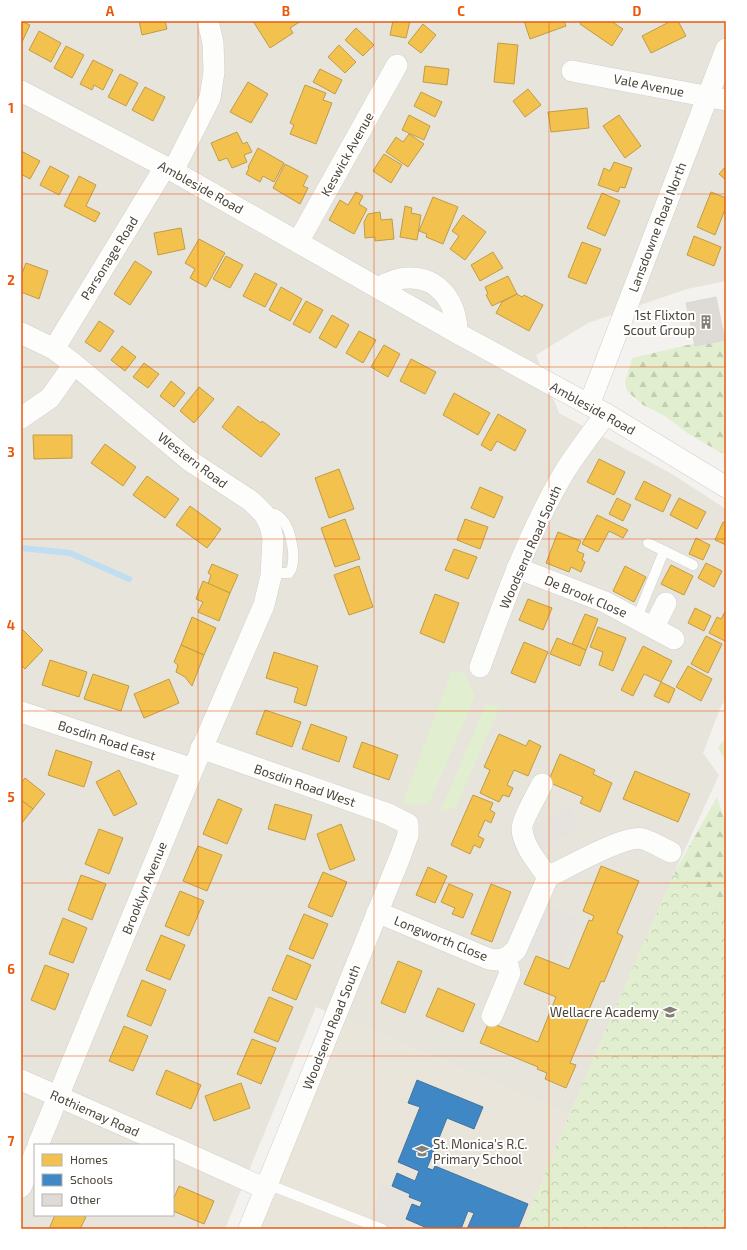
<svg xmlns="http://www.w3.org/2000/svg" width="747" height="1250" font-family="'Exo 2',sans-serif">
<style>
.residential{fill:#e7e4dc;fill-rule:evenodd}
.education{fill:#eae5da}
.grass{fill:#e1eecf}
.forest{fill:url(#forest-firs)}
.park{fill:url(#park-crowns)}
.parking{fill:#e6e3df}
.homes{fill:#f2c14e;stroke:#c09c48}
.schools{fill:#3f88c5;stroke:#43749b}
.lines{fill:none;stroke-linecap:round;stroke-linejoin:round}
.stream{stroke:#c0ddf1;stroke-width:6}
.building{fill:#dedbd6;stroke:#dcd9d4}
.lane-casing{stroke:#d2d0cb;stroke-width:11}
.street-casing{stroke:#d2d0cb;stroke-width:22}
.lane{stroke:#fdfdfc;stroke-width:10}
.street{stroke:#fdfdfc;stroke-width:21}
.grid{fill:none;stroke:#e8590c;stroke-width:1;stroke-opacity:0.55}
.labels{text-anchor:middle;dominant-baseline:central;stroke-width:4;stroke-linejoin:round;paint-order:stroke}
.street-label{font-size:13px;fill:#4b4439;stroke:#fff}
.poi-label{font-size:13px;fill:#4b4439;stroke:#fff;text-anchor:end}
.neatline{fill:none;stroke:#e8590c;stroke-width:1.5}
.grid-label{font-size:13px;text-anchor:middle;font-weight:bold;fill:#e8590c}
</style>
<defs>
<pattern id="forest-firs" width="22" height="20" patternUnits="userSpaceOnUse"><rect width="22" height="20" fill="#e1eecf"/><path d="M5 1l3.5 6h-7zM16 11l3.5 6h-7z" fill="#c3cdb2"/></pattern>
<pattern id="park-crowns" width="20" height="18" patternUnits="userSpaceOnUse"><rect width="20" height="18" fill="#e1eecf"/><path d="M2 6a3 3 0 1 1 6 0M12 15a3 3 0 1 1 6 0" fill="none" stroke="#c3cdb2"/></pattern>
</defs>
<rect width="100%" height="100%" fill="#f4f2ee"/>
<path class="residential" d="M21 21H726V281L687 289 588 323 536 355 559 413 672 474 726 509V702L722 704 703 753 719 775 674 873 569 1115 316 1007 225 1229H21ZM35 1145H173V1215H35Z"/>
<path class="education" d="M674 873 726 910V1229H259L344 1019 569 1115Z"/>
<g class="grass">
<path d="M452 670 465 674 475 696 429 804 402 805Z"/>
<path d="M486 704 500 707 456 807 440 812Z"/>
</g>
<g class="forest">
<path d="M726 336V450L723 454 687 433 665 416 643 405 627 391 625 382 632 358Z"/>
<path d="M726 738V760L718 748Z"/>
<path d="M717 797 726 824V910L674 873Z"/>
</g>
<path class="park" d="M674 873 726 910V1229H522L569 1115Z"/>
<g class="parking">
<path d="M570 807 581 826 540 851 528 832Z"/>
<path d="M547 905 580 919 562 963 529 951Z"/>
<path d="M383 1185 392 1186 410 1194 409 1197 414 1199 403 1229H366Z"/>
</g>
<g class="homes">
<path d="M21 21 30 25 21 44Z"/>
<path d="M139 21H165L167 29 142 35Z"/>
<path d="M253 21H301L290 28 293 33 270 48Z"/>
<path d="M393 21H410L406 38 390 35Z"/>
<path d="M524 21H564L566 26 530 39Z"/>
<path d="M582 21H611L623 29 612 46 580 24Z"/>
<path d="M671 21H678L686 36 651 53 642 36Z"/>
<path d="M423 24 436 35 421 53 408 43Z"/>
<path d="M356 28 374 45 363 56 345 40Z"/>
<path d="M39 31 61 43 51 62 29 50Z"/>
<path d="M498 43 518 45 514 84 494 82Z"/>
<path d="M339 45 356 62 345 73 328 57Z"/>
<path d="M66 46 84 55 72 78 54 68Z"/>
<path d="M93 60 113 70 103 90 94 85 92 90 80 84Z"/>
<path d="M425 66 449 69 447 85 423 82Z"/>
<path d="M320 69 342 80 335 94 313 82Z"/>
<path d="M120 74 138 83 126 106 108 97Z"/>
<path d="M248 82 268 94 251 123 230 112Z"/>
<path d="M305 85 326 93 323 100 332 103 316 144 290 134 294 125 290 123Z"/>
<path d="M145 87 165 97 153 121 132 110Z"/>
<path d="M528 89 541 105 525 117 513 101Z"/>
<path d="M421 92 442 102 435 117 414 106Z"/>
<path d="M587 108 589 128 551 132 548 112Z"/>
<path d="M409 115 430 126 424 140 402 130Z"/>
<path d="M619 115 641 146 625 158 603 126Z"/>
<path d="M237 132 243 144 247 142 252 152 244 155 247 162 232 168 227 158 219 161 211 143Z"/>
<path d="M409 134 424 144 408 167 386 152 396 137 403 142Z"/>
<path d="M258 148 284 163 274 182 263 176 260 182 246 174 249 168 248 167Z"/>
<path d="M21 151 40 161 30 179 21 174Z"/>
<path d="M384 154 402 165 391 183 373 171Z"/>
<path d="M614 162 632 168 625 188 620 187 618 192 598 185 604 168 610 171Z"/>
<path d="M285 164 308 176 303 186 308 188 300 204 273 188Z"/>
<path d="M50 166 69 176 59 195 40 185Z"/>
<path d="M726 166V180L719 174Z"/>
<path d="M79 176 96 185 86 206 100 213 95 222 64 206Z"/>
<path d="M356 192 363 196 359 204 367 209 354 234 329 220 340 200 348 205Z"/>
<path d="M711 192 726 198V207L715 235 697 227Z"/>
<path d="M602 193 620 201 605 236 587 228Z"/>
<path d="M433 197 458 207 443 244 426 237 427 234 419 231Z"/>
<path d="M405 206 412 208 411 213 421 215 417 240 400 237Z"/>
<path d="M380 212 381 220 392 219 394 239 375 241V237L365 238 364 222 368 214Z"/>
<path d="M463 215 486 232 465 260 450 249 459 236 452 231Z"/>
<path d="M181 228 185 249 158 255 154 233Z"/>
<path d="M694 236 721 247 714 266 687 255Z"/>
<path d="M199 239 225 253 206 287 190 278 195 269 185 263Z"/>
<path d="M582 242 601 249 586 284 568 277Z"/>
<path d="M493 252 503 268 480 281 471 265Z"/>
<path d="M226 256 243 265 230 288 213 279Z"/>
<path d="M135 261 152 272 130 305 114 294Z"/>
<path d="M26 263 48 271 39 299 21 292V276Z"/>
<path d="M255 273 277 284 265 307 243 296Z"/>
<path d="M508 276 517 294 492 306 486 295 488 294 485 287Z"/>
<path d="M281 287 302 299 290 321 269 310Z"/>
<path d="M517 294 522 297 524 295 543 305 529 331 496 313 502 302Z"/>
<path d="M306 301 323 310 310 333 293 324Z"/>
<path d="M332 315 349 325 336 348 319 338Z"/>
<path d="M99 321 114 331 100 352 85 342Z"/>
<path d="M359 331 376 340 363 363 346 353Z"/>
<path d="M384 345 400 354 388 377 371 367Z"/>
<path d="M122 346 136 357 125 371 111 360Z"/>
<path d="M411 359 436 372 425 394 400 381Z"/>
<path d="M144 363 159 374 148 388 133 377Z"/>
<path d="M171 381 185 393 174 407 160 396Z"/>
<path d="M199 387 214 399 194 423 180 411Z"/>
<path d="M454 393 490 413 478 435 443 415Z"/>
<path d="M238 406 261 423 262 421 280 434 261 457 222 427Z"/>
<path d="M498 414 526 430 515 451 497 441 491 451 481 445Z"/>
<path d="M33 435H72V458L34 459Z"/>
<path d="M105 444 136 467 123 486 91 463Z"/>
<path d="M599 459 625 472 614 495 587 482Z"/>
<path d="M339 469 354 509 329 518 315 478Z"/>
<path d="M147 476 179 499 165 518 133 495Z"/>
<path d="M644 481 671 495 663 512 635 499Z"/>
<path d="M480 487 503 497 494 518 471 508Z"/>
<path d="M617 498 631 505 623 521 609 514Z"/>
<path d="M679 498 706 512 697 529 670 515Z"/>
<path d="M190 506 221 529 207 548 176 525Z"/>
<path d="M597 515 628 530 623 538 609 531 598 552 582 544Z"/>
<path d="M345 519 360 559 335 567 321 528Z"/>
<path d="M465 519 488 527 480 549 457 540Z"/>
<path d="M723 522 726 523V545L715 540Z"/>
<path d="M558 532 581 541 577 551 584 554 582 560 585 562 581 572 571 567 569 572 546 563Z"/>
<path d="M696 538 710 545 703 560 689 554Z"/>
<path d="M454 549 477 557 468 579 445 570Z"/>
<path d="M706 563 722 571 714 587 698 578Z"/>
<path d="M212 564 238 575 230 593 208 584 211 575 208 573Z"/>
<path d="M671 565 693 576 684 595 661 584Z"/>
<path d="M359 566 373 607 349 615 334 575Z"/>
<path d="M625 566 646 577 634 602 613 591Z"/>
<path d="M203 581 230 593 219 621 198 612 203 602 196 599Z"/>
<path d="M435 594 459 603 444 643 420 633Z"/>
<path d="M528 599 552 608 543 630 519 620Z"/>
<path d="M695 608 711 616 704 631 688 623Z"/>
<path d="M726 610V638L725 641 709 633 717 617 721 619Z"/>
<path d="M585 614 598 619 586 650 572 644Z"/>
<path d="M192 617 216 628 204 655 181 645Z"/>
<path d="M598 627 626 638 613 671 599 665 603 652 590 647Z"/>
<path d="M21 628 43 650 25 669 21 665Z"/>
<path d="M706 636 722 644 708 673 691 664Z"/>
<path d="M557 638 586 650 580 666 550 654Z"/>
<path d="M524 642 548 652 535 683 511 673Z"/>
<path d="M181 645 204 655 192 686 185 677 176 672 178 665 174 662Z"/>
<path d="M643 646 672 661 661 682 644 674 633 696 621 690Z"/>
<path d="M274 652 318 666 306 706 294 702 298 688 266 678Z"/>
<path d="M50 660 87 672 79 697 42 685Z"/>
<path d="M688 666 712 679 701 701 676 687Z"/>
<path d="M93 674 129 686 121 711 84 699Z"/>
<path d="M169 679 179 703 144 718 134 694Z"/>
<path d="M661 682 675 689 669 703 654 696Z"/>
<path d="M265 710 301 722 292 747 256 734Z"/>
<path d="M311 724 347 737 339 762 302 749Z"/>
<path d="M499 734 526 746 529 740 541 746 528 776 514 770 507 785 513 788 509 797 503 795 499 802 480 793 490 770 484 767Z"/>
<path d="M362 742 398 755 389 780 353 767Z"/>
<path d="M56 750 92 762 84 787 48 775Z"/>
<path d="M560 754 595 770 593 774 612 783 600 812 580 803 583 797 548 782Z"/>
<path d="M119 770 137 804 114 816 96 782Z"/>
<path d="M635 771 690 794 678 822 623 799Z"/>
<path d="M25 778 45 794 33 809 21 800V783Z"/>
<path d="M473 795 493 803 490 810 495 813 491 823 485 820 478 836 484 839 480 848 474 845 470 854 451 845Z"/>
<path d="M218 799 242 809 227 844 203 834Z"/>
<path d="M21 800 33 809 21 824Z"/>
<path d="M275 804 312 815 305 840 268 829Z"/>
<path d="M341 824 355 860 330 870 317 834Z"/>
<path d="M99 829 123 838 109 874 85 864Z"/>
<path d="M198 846 222 855 207 891 183 881Z"/>
<path d="M601 866 639 881 617 933 623 936 604 982 601 981 587 1014 590 1015 570 1063 576 1065 566 1088 545 1079 547 1073 537 1069 538 1067 480 1043 489 1022 538 1042 556 997 524 984 536 956 569 969 589 920 592 921 594 916 583 911Z"/>
<path d="M428 867 447 876 435 903 416 895Z"/>
<path d="M323 872 347 882 332 917 308 907Z"/>
<path d="M81 875 106 884 92 920 68 910Z"/>
<path d="M449 884 473 894 463 918 452 914 455 908 441 902Z"/>
<path d="M491 884 511 892 492 942 471 934Z"/>
<path d="M180 891 204 901 189 936 165 926Z"/>
<path d="M304 914 328 924 313 959 289 949Z"/>
<path d="M63 918 87 928 73 963 49 954Z"/>
<path d="M161 935 185 945 170 980 146 970Z"/>
<path d="M287 955 311 965 296 1000 272 990Z"/>
<path d="M398 961 422 971 405 1013 381 1003Z"/>
<path d="M45 965 69 974 55 1010 31 1000Z"/>
<path d="M142 980 166 990 151 1026 127 1016Z"/>
<path d="M438 988 475 1004 463 1032 426 1016Z"/>
<path d="M269 997 293 1007 278 1042 254 1032Z"/>
<path d="M124 1026 148 1036 133 1071 109 1061Z"/>
<path d="M252 1039 276 1048 261 1084 237 1074Z"/>
<path d="M166 1070 201 1085 191 1109 156 1094Z"/>
<path d="M241 1083 250 1108 214 1121 205 1096Z"/>
<path d="M179 1186 214 1201 204 1224 173 1211V1200Z"/>
<path d="M55 1215H82L86 1217 80 1229H49Z"/>
</g>
<path class="schools" d="M417 1080 483 1107 474 1129 447 1118 427 1168 433 1170 435 1166 528 1204 518 1229H467L474 1213 468 1211 461 1229H427V1228L406 1219 412 1204 420 1207 422 1202 409 1197 410 1194 392 1186 397 1173 415 1181 419 1171 398 1162 420 1107 408 1103Z"/>
<g class="lines">
<path class="stream" d="M21 548 70 553 129 579"/>
</g>
<path class="building" d="M716 297 725 340 695 346 686 303Z"/>
<g class="lines">
<defs>
<g id="lane">
<path d="M266 516 275 514C277 515 280 517 282 519 291 529 298 562 289 573H271"/>
<path d="M648 543 693 565"/>
<path d="M637 618 664 551"/>
<path d="M267 1184 382 1229"/>
</g>
<g id="street">
<path d="M572 71 726 100"/>
<path d="M21 91 173 171 457 333 606 414 726 487"/>
<path d="M173 171 210 98 214 72 213 43 208 21"/>
<path d="M298 242 397 65"/>
<path d="M378 288C387 283 397 278 407 278 440 276 457 304 457 333"/>
<path d="M21 333 54 349 74 364 190 461 251 501 264 514 270 525 273 539 271 576 264 605 193 769 38 1145"/>
<path d="M54 349 165 167"/>
<path d="M589 405 726 49"/>
<path d="M21 418 50 398 74 364"/>
<path d="M517 568 605 602 674 639"/>
<path d="M654 627 666 603"/>
<path d="M480 667C504 602 527 536 562 476 575 454 591 434 606 414"/>
<path d="M21 712 193 769"/>
<path d="M201 748 388 814 408 824V835L400 857 249 1229"/>
<path d="M542 784C538 792 521 822 522 829 523 846 538 863 548 877"/>
<path d="M377 912 489 959 498 960 506 958"/>
<path d="M492 1016 510 973 506 958 516 950 548 877C566 868 626 834 643 839 653 842 662 848 671 852"/>
<path d="M21 1080 168 1145"/>
<path d="M173 1147 266 1189"/>
<path d="M21 1187 35 1153"/>
</g>
</defs>
<use href="#lane" class="lane-casing"/>
<use href="#street" class="street-casing"/>
<use href="#lane" class="lane"/>
<use href="#street" class="street"/>
</g>
<path class="grid" d="M198 21V1229M374 21V1229M549 21V1229M21 194H726M21 367H726M21 539H726M21 711H726M21 883H726M21 1056H726"/>
<defs>
<symbol id="building-bare" viewBox="-9 -9 18 18"><path d="M-4-6H4V6H1V3H-1V6H-4ZM-2.5-4.3h1.7v1.8h-1.7ZM.8-4.3h1.7v1.8H.8ZM-2.5-1h1.7V.8h-1.7ZM.8-1h1.7V.8H.8Z" fill="#868178" stroke="#fff" stroke-width="2.5" paint-order="stroke"/></symbol>
<symbol id="school-bare" viewBox="-9 -9 18 18"><path d="M0-5L7-2L0 1L-7-2ZM-4 1L0 2.5L4 1V4Q0 6-4 4Z" fill="#868178" stroke="#fff" stroke-width="2.5" paint-order="stroke"/></symbol>
</defs>
<g fill-rule="evenodd">
<use href="#building-bare" x="696" y="312" width="20" height="20"/>
<use href="#school-bare" x="660" y="1002" width="20" height="20"/>
<use href="#school-bare" x="412" y="1141" width="20" height="20"/>
</g>
<g class="labels">
<g class="street-label">
<text transform="translate(649 85) rotate(11)">Vale Avenue</text>
<text transform="translate(347 154) rotate(-61)">Keswick Avenue</text>
<text transform="translate(201 187) rotate(29)">Ambleside Road</text>
<text transform="translate(657 227) rotate(-69)">Lansdowne Road North</text>
<text transform="translate(109 258) rotate(-58)">Parsonage Road</text>
<text transform="translate(593 408) rotate(29)">Ambleside Road</text>
<text transform="translate(193 460) rotate(37)">Western Road</text>
<text transform="translate(530 547) rotate(-66)">Woodsend Road South</text>
<text transform="translate(586 596) rotate(23)">De Brook Close</text>
<text transform="translate(107 740) rotate(18)">Bosdin Road East</text>
<text transform="translate(305 785) rotate(19)">Bosdin Road West</text>
<text transform="translate(144 888) rotate(-68)">Brooklyn Avenue</text>
<text transform="translate(441 938) rotate(22)">Longworth Close</text>
<text transform="translate(331 1027) rotate(-68)">Woodsend Road South</text>
<text transform="translate(95 1113) rotate(24)">Rothiemay Road</text>
</g>
<g class="poi-label">
<text x="695" y="315">1st Flixton<tspan x="695" dy="15">Scout Group</tspan></text>
<text x="659" y="1012">Wellacre Academy</text>
<text x="433" y="1144" text-anchor="start">St. Monica's R.C.<tspan x="433" dy="15">Primary School</tspan></text>
</g>
</g>
<rect width="747" height="1250" fill="none" stroke="#ffffff" stroke-width="44"/>
<rect x="34" y="1144" width="140" height="72" fill="#ffffff" stroke="#b7b4b0"/>
<rect x="42" y="1154" width="20" height="12" fill="#f2c14e" stroke="#b7b4b0"/>
<text x="70" y="1164" font-size="12" fill="#4b4439">Homes</text>
<rect x="42" y="1174" width="20" height="12" fill="#3f88c5" stroke="#b7b4b0"/>
<text x="70" y="1184" font-size="12" fill="#4b4439">Schools</text>
<rect x="42" y="1194" width="20" height="12" fill="#dedbd6" stroke="#b7b4b0"/>
<text x="70" y="1204" font-size="12" fill="#4b4439">Other</text>
<rect x="22" y="22" width="703" height="1206" class="neatline"/>
<g class="grid-label">
<text x="110" y="16">A</text>
<text x="286" y="16">B</text>
<text x="461" y="16">C</text>
<text x="637" y="16">D</text>
<text x="11" y="113">1</text>
<text x="11" y="285">2</text>
<text x="11" y="457">3</text>
<text x="11" y="630">4</text>
<text x="11" y="802">5</text>
<text x="11" y="974">6</text>
<text x="11" y="1146">7</text>
</g>
</svg>
